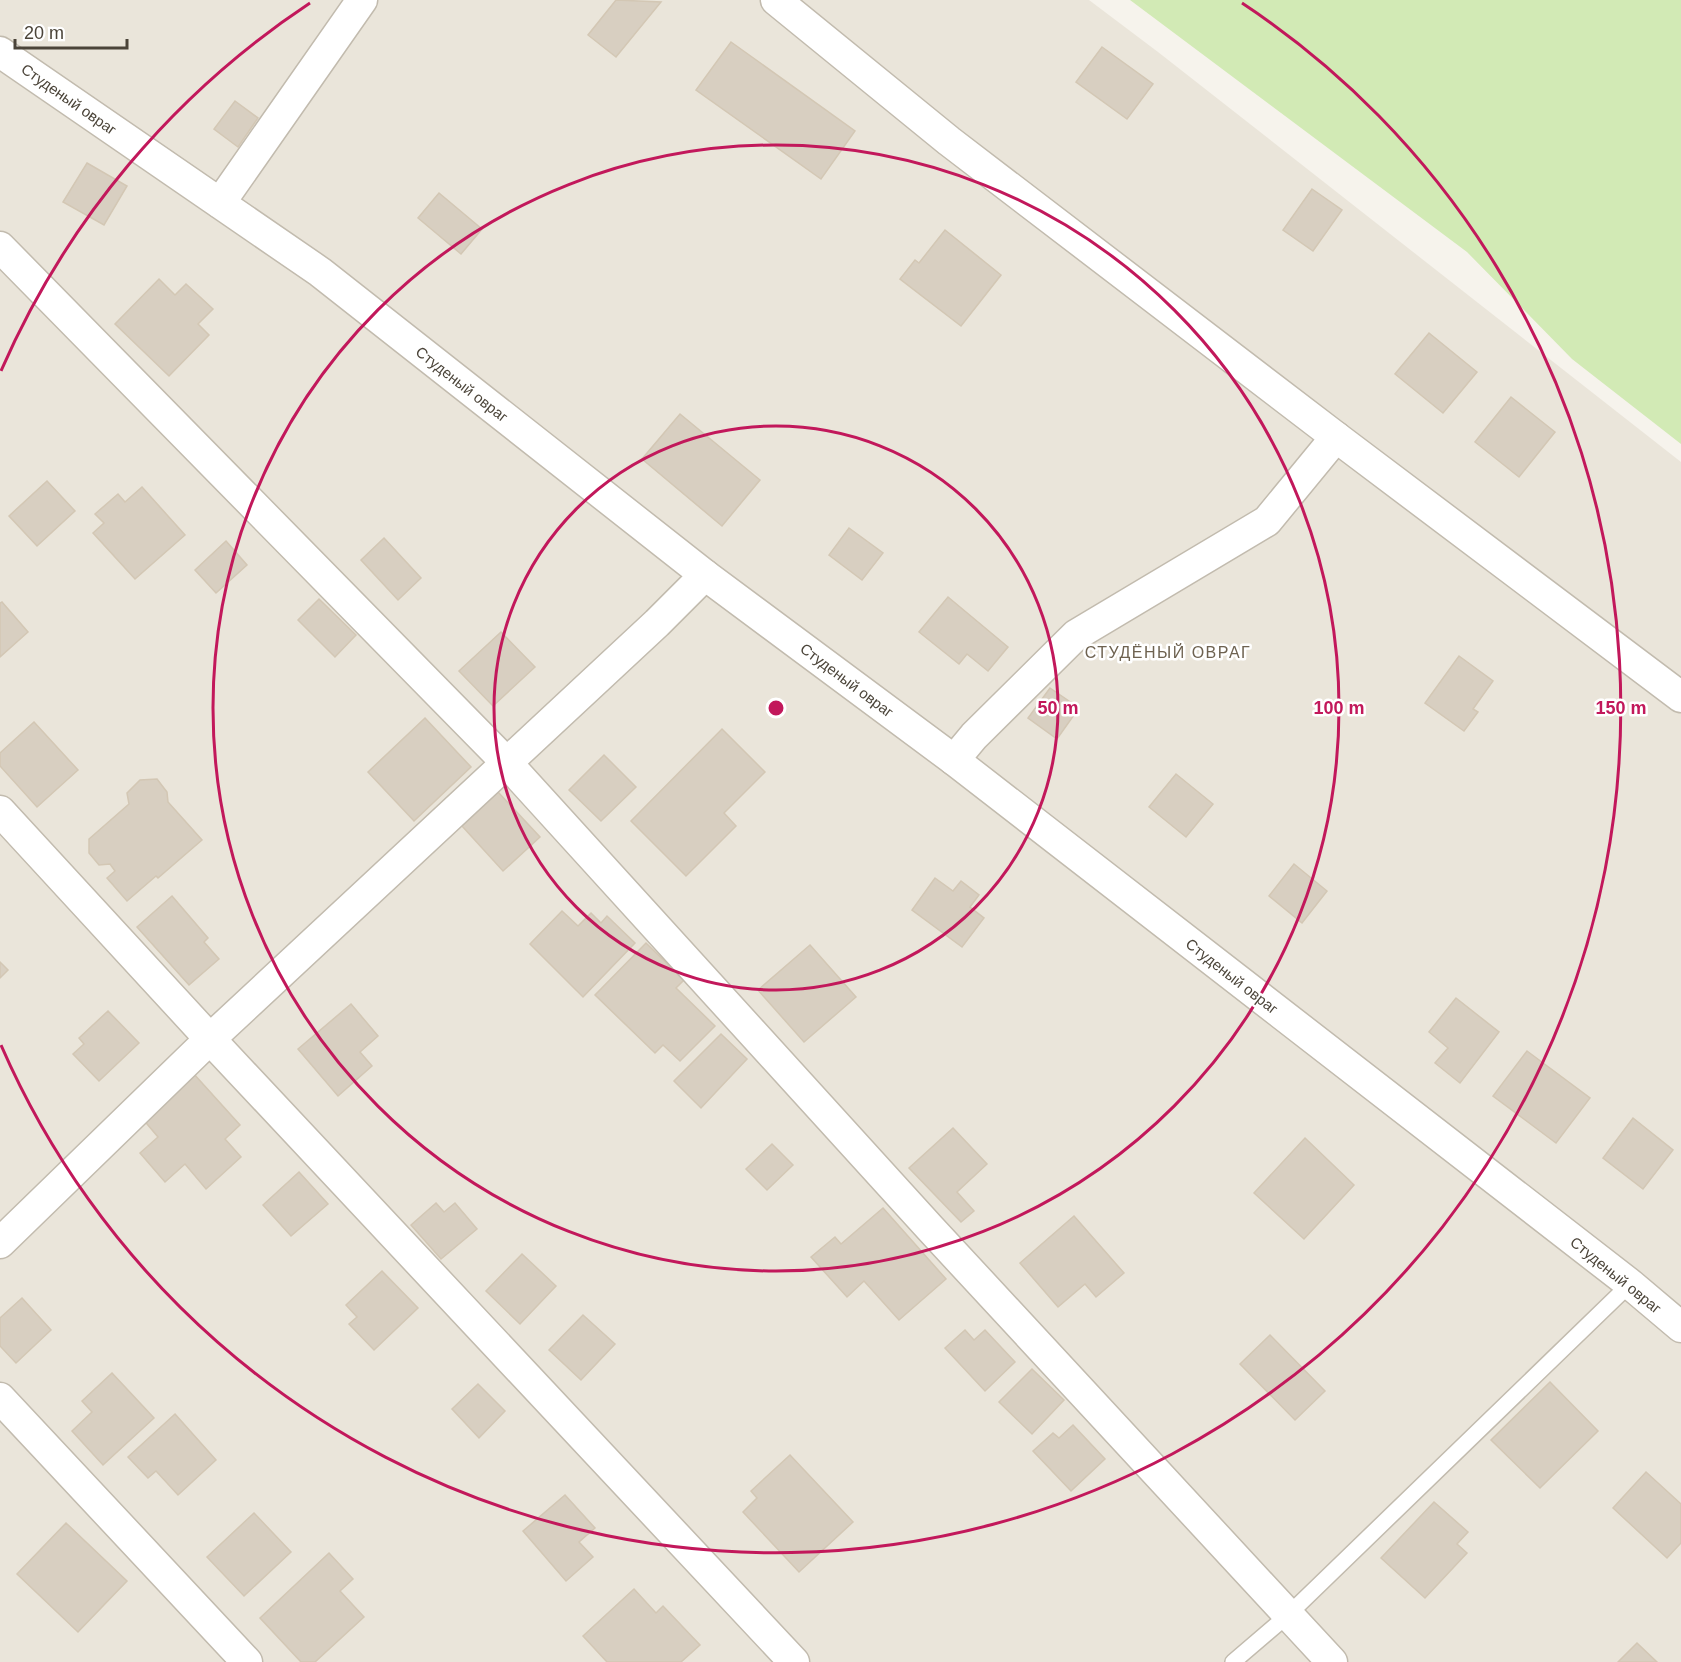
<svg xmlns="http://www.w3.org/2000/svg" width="1681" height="1662" font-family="Helvetica,sans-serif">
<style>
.residential{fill:#eae5da}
.green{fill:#d2eab5}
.building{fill:#d8cfc1;stroke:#d3c7b4;stroke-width:1.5}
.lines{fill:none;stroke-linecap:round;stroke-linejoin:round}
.service-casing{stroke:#c2bbae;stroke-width:18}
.minor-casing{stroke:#c2bbae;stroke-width:33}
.service{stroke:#fff;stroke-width:15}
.minor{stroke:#fff;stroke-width:30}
.ring{fill:none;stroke:#c2185b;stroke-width:3}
.labels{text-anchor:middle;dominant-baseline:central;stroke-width:5;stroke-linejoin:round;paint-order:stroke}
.street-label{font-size:15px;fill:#4b4439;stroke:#fff}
.neighbourhood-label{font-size:16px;letter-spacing:1.5px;fill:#6e6250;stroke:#fff}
.centre{fill:#c2185b;stroke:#fff;stroke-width:3}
.ring-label{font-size:18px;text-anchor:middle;font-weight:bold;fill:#c2185b;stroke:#fff;stroke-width:5;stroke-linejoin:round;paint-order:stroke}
</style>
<rect width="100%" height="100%" fill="#f6f3ec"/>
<path class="residential" d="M0 0H1089L1158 52 1681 462V1662H0Z"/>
<path class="green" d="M1130 0H1681V444L1572 359 1467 252Z"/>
<g class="building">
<path d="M616 0 661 2 616 57 588 35Z"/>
<path d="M731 42 855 131 821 179 696 90Z"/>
<path d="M1102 47 1153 84 1127 119 1076 82Z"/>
<path d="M235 101 258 118 238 147 214 129Z"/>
<path d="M87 163 127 186 104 225 63 202Z"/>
<path d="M1312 189 1342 210 1313 251 1283 230Z"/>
<path d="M439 193 482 229 461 254 418 218Z"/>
<path d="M945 230 1001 275 961 326 900 279 915 260 919 263Z"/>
<path d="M159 279 175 295 186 284 213 309 198 324 209 335 169 376 115 324Z"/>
<path d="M1429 333 1477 372 1443 413 1395 374Z"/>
<path d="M1511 397 1555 432 1519 477 1475 442Z"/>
<path d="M680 414 760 480 722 526 642 459Z"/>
<path d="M47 481 75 511 37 546 9 516Z"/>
<path d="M142 487 185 535 135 579 93 533 104 523 95 514 118 494 125 502Z"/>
<path d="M849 528 883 553 862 580 829 555Z"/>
<path d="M384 538 421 578 398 600 361 560Z"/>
<path d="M226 541 247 565 216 593 195 570Z"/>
<path d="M948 597 1008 647 988 671 967 654 959 664 919 632Z"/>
<path d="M319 599 356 635 335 657 298 620Z"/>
<path d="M2 602 28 632 0 657V603Z"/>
<path d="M501 632 535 667 493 706 459 671Z"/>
<path d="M1459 656 1493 681 1473 709 1478 712 1464 731 1425 703Z"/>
<path d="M1050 688 1079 708 1057 739 1028 718Z"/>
<path d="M425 718 471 767 414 821 368 772Z"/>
<path d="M34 722 78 770 37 807 0 766V753Z"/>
<path d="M722 729 765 772 724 813 736 826 686 876 631 821Z"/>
<path d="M604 755 636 787 601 821 569 790Z"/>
<path d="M1176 774 1213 804 1186 837 1149 807Z"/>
<path d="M157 779 167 792 168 802 202 840 158 878 156 876 127 901 107 878 115 871 110 864 99 865 89 853V839L129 804 127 793 140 780Z"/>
<path d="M498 792 540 837 503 871 462 826Z"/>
<path d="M1294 864 1327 891 1302 923 1269 896Z"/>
<path d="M935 878 953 891 961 881 979 895 970 907 984 918 962 947 912 910Z"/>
<path d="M172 896 208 938 204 942 219 959 189 985 137 927Z"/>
<path d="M562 911 578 926 591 913 601 923 607 916 635 943 583 997 530 944Z"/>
<path d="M646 943 684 980 676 988 715 1026 680 1061 663 1045 655 1053 595 995Z"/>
<path d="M810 945 856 997 804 1042 758 990Z"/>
<path d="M0 962 8 970 0 978Z"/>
<path d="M1456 998 1499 1032 1460 1083 1435 1063 1448 1048 1429 1032Z"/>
<path d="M351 1004 378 1036 360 1052 372 1066 338 1096 298 1049Z"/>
<path d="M108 1011 139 1043 99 1081 73 1054 84 1044 79 1038Z"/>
<path d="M721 1034 747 1059 701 1108 674 1081Z"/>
<path d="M1527 1051 1590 1098 1556 1143 1493 1096Z"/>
<path d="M193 1073 240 1125 225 1139 241 1157 206 1189 185 1164 165 1182 140 1153 158 1137 142 1118Z"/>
<path d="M1633 1118 1673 1150 1643 1189 1603 1158Z"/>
<path d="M953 1128 987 1164 957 1192 974 1211 961 1222 909 1168Z"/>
<path d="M1305 1138 1354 1185 1304 1239 1254 1193Z"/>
<path d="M772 1144 793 1165 767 1190 746 1169Z"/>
<path d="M299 1172 328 1204 291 1236 263 1205Z"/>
<path d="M436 1203 444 1212 455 1203 477 1229 441 1259 411 1225Z"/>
<path d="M883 1208 946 1279 899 1320 864 1281 847 1297 811 1257 835 1237 841 1244Z"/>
<path d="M1074 1216 1124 1273 1096 1297 1085 1284 1058 1307 1020 1263Z"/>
<path d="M522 1254 556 1286 520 1324 486 1291Z"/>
<path d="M382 1271 418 1308 374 1350 349 1324 357 1317 346 1305Z"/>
<path d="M22 1298 51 1330 16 1363 0 1346V1318Z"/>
<path d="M583 1315 615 1344 581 1380 549 1350Z"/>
<path d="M965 1330 974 1340 985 1330 1015 1362 985 1391 945 1348Z"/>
<path d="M1270 1335 1325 1391 1295 1420 1240 1364Z"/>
<path d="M1032 1369 1064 1400 1032 1434 999 1402Z"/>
<path d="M112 1373 154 1418 103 1465 72 1431 92 1412 82 1401Z"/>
<path d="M1550 1382 1598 1431 1540 1488 1491 1440Z"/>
<path d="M478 1384 505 1411 479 1438 452 1409Z"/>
<path d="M175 1414 216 1460 178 1495 156 1471 148 1478 128 1457Z"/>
<path d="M1073 1425 1105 1459 1071 1491 1033 1451 1053 1433 1059 1438Z"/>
<path d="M790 1455 853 1522 799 1572 743 1512 757 1498 751 1491Z"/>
<path d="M1646 1472 1681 1504V1543L1667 1558 1613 1508Z"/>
<path d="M565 1495 595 1528 579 1542 593 1557 566 1581 523 1531Z"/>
<path d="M1434 1502 1468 1532 1457 1544 1467 1553 1425 1598 1381 1558Z"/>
<path d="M254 1513 291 1552 244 1596 207 1557Z"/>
<path d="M66 1523 127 1581 78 1632 17 1574Z"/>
<path d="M329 1553 353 1579 340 1591 364 1617 315 1662H301L260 1618Z"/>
<path d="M634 1589 656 1613 663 1606 700 1645 681 1662H607L583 1636Z"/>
<path d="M1637 1643 1657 1662H1618Z"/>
</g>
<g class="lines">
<defs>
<path id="service" d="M1233 1662 1288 1615 1630 1284"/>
<g id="minor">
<path d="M776 0 949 141 1336 437 1681 697"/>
<path d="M0 52 320 272 705 575 954 760 1630 1284 1681 1327"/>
<path d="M220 203 362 0"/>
<path d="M0 247 507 763 930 1228 1332 1662"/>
<path d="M954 760 974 736 1076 635 1267 521 1336 437"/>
<path d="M0 811 210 1039 794 1662"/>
<path d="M0 1243 210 1039 657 623 705 575"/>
<path d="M0 1398 247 1662"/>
</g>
</defs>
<use href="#service" class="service-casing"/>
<use href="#minor" class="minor-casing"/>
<use href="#service" class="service"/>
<use href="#minor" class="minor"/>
</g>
<g class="ring">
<circle cx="776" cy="708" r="282"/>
<circle cx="776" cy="708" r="563"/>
<path d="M1 371A845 845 0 0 1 310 3M1242 3A845 845 0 1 1 1 1045"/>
</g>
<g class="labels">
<g class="street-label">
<text transform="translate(69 99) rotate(35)">Студеный овраг</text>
<text transform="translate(462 384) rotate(38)">Студеный овраг</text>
<text transform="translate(847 680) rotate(37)">Студеный овраг</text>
<text transform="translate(1232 976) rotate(38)">Студеный овраг</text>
<text transform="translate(1616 1275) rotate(39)">Студеный овраг</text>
</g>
<g class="neighbourhood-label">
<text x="1168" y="652">СТУДЁНЫЙ ОВРАГ</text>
</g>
</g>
<circle cx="776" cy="708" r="9" class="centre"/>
<g class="ring-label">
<text x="1058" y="714">50 m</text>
<text x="1339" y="714">100 m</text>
<text x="1621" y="714">150 m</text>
</g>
<path d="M15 39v9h112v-9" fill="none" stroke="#4b4439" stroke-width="3"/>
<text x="24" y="39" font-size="18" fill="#4b4439" stroke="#ffffff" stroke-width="4.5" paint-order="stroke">20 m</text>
</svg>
